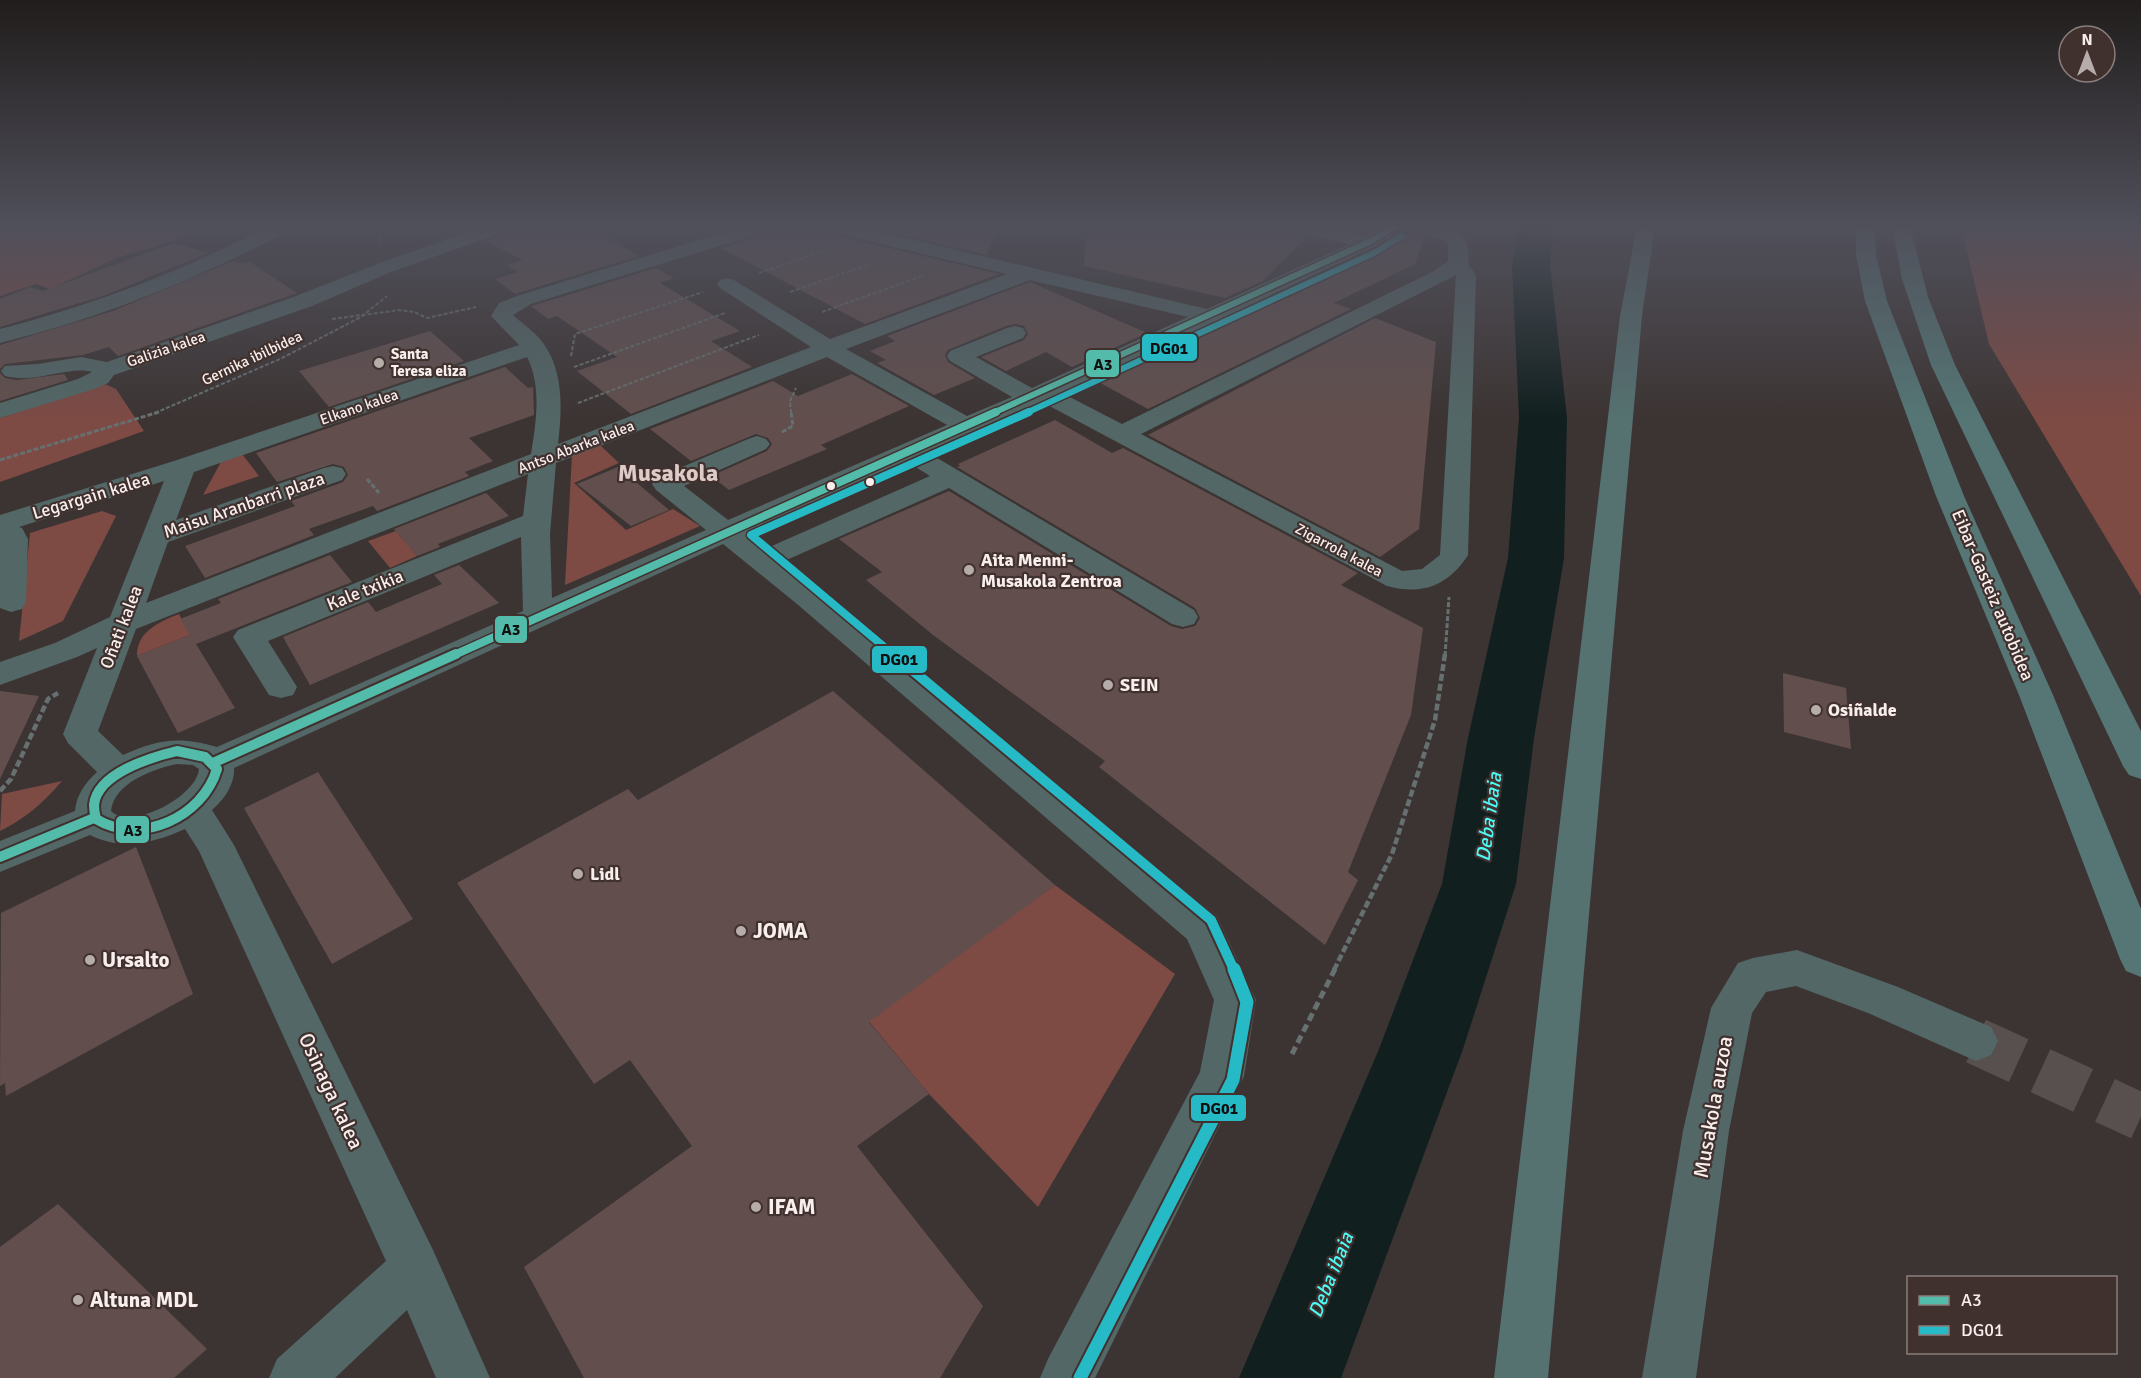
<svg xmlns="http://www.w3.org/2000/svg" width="2141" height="1378" font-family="Signika,sans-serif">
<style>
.green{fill:#7d4a44}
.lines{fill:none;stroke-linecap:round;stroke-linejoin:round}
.river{fill:#111f1e;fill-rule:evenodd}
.building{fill:#624f4d}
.minor-tunnel{stroke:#58504f;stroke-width:47;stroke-dasharray:47 24;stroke-linecap:butt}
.path-far3{stroke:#667070;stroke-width:2;stroke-dasharray:4 2;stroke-linecap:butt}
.path-far2{stroke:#667070;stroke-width:3;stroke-dasharray:5 2;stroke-linecap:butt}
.path-far1{stroke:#667070;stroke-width:4.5;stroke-dasharray:7 3;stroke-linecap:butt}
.path{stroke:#667070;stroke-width:5;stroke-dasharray:8 4.5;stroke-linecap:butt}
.minor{fill:#536766;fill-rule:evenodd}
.major{fill:#557170;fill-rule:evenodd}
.highway{fill:#557675;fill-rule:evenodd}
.bus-1-far2-casing{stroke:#40312f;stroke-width:9}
.bus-1-far1-casing{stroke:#40312f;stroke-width:11}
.bus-1-casing{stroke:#40312f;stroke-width:14}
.bus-2-far3-casing{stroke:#40312f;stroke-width:9}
.bus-2-far2-casing{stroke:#40312f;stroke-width:11}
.bus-2-far1-casing{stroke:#40312f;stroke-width:14}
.bus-2-casing{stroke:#40312f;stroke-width:17}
.bus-1-far2{stroke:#53bba9;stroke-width:6}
.bus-1-far1{stroke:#53bba9;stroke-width:8}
.bus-1{stroke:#53bba9;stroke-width:10}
.bus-2-far3{stroke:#26bac6;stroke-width:6}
.bus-2-far2{stroke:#26bac6;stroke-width:8}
.bus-2-far1{stroke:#26bac6;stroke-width:10}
.bus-2{stroke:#26bac6;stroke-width:13}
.poi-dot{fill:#b6adab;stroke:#40312f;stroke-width:2}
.bus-dot{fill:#f8eeec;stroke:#40312f;stroke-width:2}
.labels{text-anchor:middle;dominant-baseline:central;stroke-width:4.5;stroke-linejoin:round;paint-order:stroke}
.far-street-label{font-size:15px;fill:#f8eeec;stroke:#40312f}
.far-poi-label{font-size:15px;font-weight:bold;fill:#f8eeec;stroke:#40312f;text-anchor:start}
.street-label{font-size:18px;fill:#f8eeec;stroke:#40312f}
.poi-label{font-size:18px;font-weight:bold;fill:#f8eeec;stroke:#40312f;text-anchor:start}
.water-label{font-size:20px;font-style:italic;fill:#4cfaf6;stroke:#40312f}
.near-poi-label{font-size:21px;font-weight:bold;fill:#f8eeec;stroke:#40312f;text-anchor:start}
.near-street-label{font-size:21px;fill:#f8eeec;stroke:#40312f}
.district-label{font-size:24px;font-weight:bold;fill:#decac7;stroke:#40312f}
.line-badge{stroke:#40312f;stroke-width:2}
.pale-badge-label{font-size:16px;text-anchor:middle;font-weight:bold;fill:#111}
</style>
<rect width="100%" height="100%" fill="#3c3433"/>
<g class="green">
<path d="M0 226H203L173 241 119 257 50 289 36 284 0 296Z"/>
<path d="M1961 226H2141V596L1989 344Z"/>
<path d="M105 384 116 389 144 431 0 482V418Z"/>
<path d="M600 445 619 463 574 483 626 530 673 509 700 526 565 585 572 455Z"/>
<path d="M242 454 259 476 203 495 221 462Z"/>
<path d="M102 511 116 516 63 621 19 641 30 533Z"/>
<path d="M396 531 417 556 390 568 368 541Z"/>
<path d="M179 614 190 635 137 656C136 632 159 622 179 614Z"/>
<path d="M62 781C44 802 25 819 0 831L2 794Z"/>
<path d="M1055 885 1175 974 1038 1207 929 1094 867 1019Z"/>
</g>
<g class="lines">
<path class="river" d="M1518 226H1554L1550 265 1567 418 1564 558 1534 738 1516 884 1463 1049 1341 1378H1239L1379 1049 1442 884 1468 738 1508 558 1519 418 1512 265Z"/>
</g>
<g class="building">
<path d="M514 226H589L638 256 515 294 495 279 518 272 507 265 523 260 486 241 511 232Z"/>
<path d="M782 226H793L830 234 999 274 865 324 721 248 772 232 774 228Z"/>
<path d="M864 226H997L987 255Z"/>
<path d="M1088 226H1284L1278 232 1306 237 1263 281 1225 298 1084 266Z"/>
<path d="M1417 230 1425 235 1415 264 1334 303 1351 309 1148 409 1095 380Z"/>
<path d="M174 243 208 253 103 296 0 327V299L30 287 43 291Z"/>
<path d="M233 261 243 264 250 262 297 293 118 356 109 347 83 355 5 364 0 369V345L113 311Z"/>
<path d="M656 268 674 278 660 283 740 331 711 341 752 367 631 414 577 371 617 357 557 316 548 319 531 306Z"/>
<path d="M1030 282 1147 333 1072 367 1046 352 1006 371 981 357 1024 340 1028 334 1024 326 1016 324 1006 326 948 350 945 355 948 362 975 378 934 395 877 363 886 360 870 351 895 341 887 336Z"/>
<path d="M1375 318 1436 342 1419 529 1380 557 1148 435Z"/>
<path d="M430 331 464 361 329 407 299 371Z"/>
<path d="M505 367 528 388 533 387 534 415 469 438 493 461 465 472 469 476 377 511 373 506 309 529 314 535 205 578 185 546 295 506 291 501 343 482 348 475 344 467 333 464 277 482 256 453Z"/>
<path d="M0 373 5 378 16 380 64 374 68 380 0 401Z"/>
<path d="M852 374 909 406 821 445 827 449 729 490 711 476 767 451 772 444 768 438 756 434 691 461 650 429 773 381 798 396Z"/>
<path d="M1055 420 1112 453 1123 448 1358 573 1341 585 1423 628 1411 715 1348 872 1358 880 1325 945 1099 767 1105 761 933 635 866 580 882 572 839 539 949 491 1171 626 1182 629 1195 626 1200 618 1195 608 957 467 960 466 958 464Z"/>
<path d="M618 467 669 510 631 526 577 484Z"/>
<path d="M486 493 509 516 438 544 440 547 417 556 394 529Z"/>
<path d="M330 555 352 582 196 644 235 708 178 733 137 656 190 635 180 619 221 603 218 599Z"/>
<path d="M459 565 499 603 310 685 283 637 368 602 376 612 442 584 434 575Z"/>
<path d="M1783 673 1846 688 1851 749 1784 732Z"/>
<path d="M0 691 39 696 0 779Z"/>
<path d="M833 691 1055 885 869 1022 929 1094 857 1146 983 1306 940 1378H584L524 1267 692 1146 630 1060 594 1084 457 883 628 789 638 800Z"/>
<path d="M318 772 413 919 332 964 244 808Z"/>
<path d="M136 847 193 994 6 1096 5 1083 0 1086 1 913Z"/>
<path d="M58 1204 207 1349 174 1378H0V1247Z"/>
</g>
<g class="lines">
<path class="minor-tunnel" d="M1976 1041 2141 1117"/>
<g class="path-far3">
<path d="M378 226 381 244"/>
<path d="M565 226 555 230 574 226"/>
<path d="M619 226 639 238"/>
<path d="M309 231 325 226"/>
<path d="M759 273 825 251"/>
<path d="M790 292 876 262"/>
<path d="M822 312 925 275"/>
<path d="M332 319 400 310 414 312 427 318 476 307"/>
<path d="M571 356 575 334 703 292"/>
<path d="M574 367 725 313"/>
<path d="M578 403 759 335"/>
<path d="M155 413 280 359 361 317 387 296"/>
<path d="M791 413 790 401 796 388"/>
</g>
<g class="path-far2">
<path d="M782 432 793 426 791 412"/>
<path d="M0 460 159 412"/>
<path d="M367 479 379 493"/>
<path d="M1445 656 1449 597"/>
</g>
<g class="path-far1">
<path d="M0 791 11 779 48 699 58 693"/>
<path d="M1334 970 1392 854 1435 720 1445 654"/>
</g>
<path class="path" d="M1292 1054 1335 969"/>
<g class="minor">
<path d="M269 226H292L290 230C198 279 101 318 0 343V329C93 305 183 271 269 226Z"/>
<path d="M485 226H512L510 230 391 272 312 306 114 375 108 383 94 389 0 418V403L78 379 92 372C69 365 36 384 5 376L1 371 5 366 38 364 81 357 107 362 296 296 377 264Z"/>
<path d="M744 226H773L771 230 531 304 513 315C523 324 536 333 544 344 564 373 562 411 558 444L811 347 720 288 717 284 720 280 727 278 734 280 830 339 1007 274 823 230 821 226H854L1207 309 1350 244 1289 230 1287 226H1322L1366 236 1382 226H1405L1376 246 1062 393 1122 424 1434 271 1448 261V243C1438 235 1422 235 1416 226 1445 226 1473 225 1468 264L1476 275 1468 555C1449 585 1422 596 1387 586L1042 402 927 452 1194 610 1198 617 1194 624 1183 627 1172 624 949 488 782 562 1217 916 1256 1000 1244 1076 1095 1378H1040L1048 1359 1200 1072 1214 1000 1187 939 797 604 723 544 234 768C235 784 224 800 212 810L234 845 433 1250 490 1378H436L407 1310 335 1378H269L277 1359 386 1261 199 851 185 829C154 843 122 851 90 835L0 872V841L75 811C76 795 86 782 97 772L68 743 63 734 97 648 77 657 0 685V662L55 643 110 617 164 481 19 527 22 528 28 539 26 602 22 609 11 612 0 608V515L174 461 519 345 491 316 499 303 517 296ZM1456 275 1440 555 1422 569 1402 571 1141 434ZM1030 280 1188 317 1032 388 976 357 1023 338 1026 333 1023 328 1015 326 1007 328 950 351 947 356 950 361 1012 397 967 416 846 349ZM527 357C542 386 536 423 531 454L146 603 168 542 342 480 346 474 342 468 333 466 324 468 176 520 194 472ZM827 357 947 425 728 520 684 486 766 449 770 444 766 439 757 436 748 439 656 478 652 484 656 490 706 530 552 598 550 534 556 463ZM906 461 930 476 765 549 746 534ZM528 474 523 516 238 630 233 637 269 695 281 698 293 695 297 687 268 641 521 537 523 611 217 747C180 736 158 739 123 755L98 731 136 629ZM177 764 193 765 199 769C197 796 132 831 111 811 114 783 153 769 177 764Z"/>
<path d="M1797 950 1898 987 1991 1027 1998 1041 1991 1055 1976 1061 1868 1013 1796 986 1766 992 1752 1013 1729 1131 1696 1378H1642L1683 1131 1711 1008 1738 963 1753 958Z"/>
</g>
<path class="major" d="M1637 226H1655L1642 316 1548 1378H1494L1620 316Z"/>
<g class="highway">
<path d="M1856 226H1874L1876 255 1887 301 1964 496 2053 695 2141 909V977L2126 971 2120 959 2019 695 1936 496 1865 301 1856 255Z"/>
<path d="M1892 226H1910L1928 297 1955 365 2141 731V779L2129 775 2123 766 1931 365 1902 279Z"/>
</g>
<defs>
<path id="bus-1-far2" d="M993 413 1369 242 1396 226"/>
<path id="bus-1-far1" d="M452 656 996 412"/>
<g id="bus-1">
<path d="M177 751 205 757 217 769C203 817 140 846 96 819 95 815 94 809 94 805 97 773 152 757 177 751Z"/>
<path d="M215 762 456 654"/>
<path d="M0 857 94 818"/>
</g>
<path id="bus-2-far3" d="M1026 413 1374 253 1402 236"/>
<path id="bus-2-far2" d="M895 656 751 535 1029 412"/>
<path id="bus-2-far1" d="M893 654 1211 920 1234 970"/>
<path id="bus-2" d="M1080 1378 1233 1080 1247 1002 1234 969"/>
</defs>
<use href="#bus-1-far2" class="bus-1-far2-casing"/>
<use href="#bus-1-far1" class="bus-1-far1-casing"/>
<use href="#bus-1" class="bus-1-casing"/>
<use href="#bus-2-far3" class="bus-2-far3-casing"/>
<use href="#bus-2-far2" class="bus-2-far2-casing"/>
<use href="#bus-2-far1" class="bus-2-far1-casing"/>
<use href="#bus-2" class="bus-2-casing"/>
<use href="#bus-1-far2" class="bus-1-far2"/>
<use href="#bus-1-far1" class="bus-1-far1"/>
<use href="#bus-1" class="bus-1"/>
<use href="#bus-2-far3" class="bus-2-far3"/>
<use href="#bus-2-far2" class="bus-2-far2"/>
<use href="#bus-2-far1" class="bus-2-far1"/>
<use href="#bus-2" class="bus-2"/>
</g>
<linearGradient id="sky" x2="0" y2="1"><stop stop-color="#211d1c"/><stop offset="0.54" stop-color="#50505b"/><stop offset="1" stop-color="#50505b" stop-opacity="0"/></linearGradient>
<rect width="2141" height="419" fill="url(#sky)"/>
<g class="poi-dot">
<circle cx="379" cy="363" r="6"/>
<circle cx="969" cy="570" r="6"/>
<circle cx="1108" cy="685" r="6"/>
<circle cx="1816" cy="710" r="6"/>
<circle cx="578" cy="874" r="6"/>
<circle cx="741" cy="931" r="6"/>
<circle cx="90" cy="960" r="6"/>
<circle cx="756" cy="1207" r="6"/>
<circle cx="78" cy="1300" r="6"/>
</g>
<g class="bus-dot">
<circle cx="870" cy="482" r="5"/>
<circle cx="831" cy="486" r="5"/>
</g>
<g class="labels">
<g class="far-street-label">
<text transform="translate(166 349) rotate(-19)">Galizia kalea</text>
<text transform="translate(252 358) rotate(-25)">Gernika ibilbidea</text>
<text transform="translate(359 407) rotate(-19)">Elkano kalea</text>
<text transform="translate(576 447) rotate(-21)">Antso Abarka kalea</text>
<text transform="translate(1339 550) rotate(28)">Zigarrola kalea</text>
</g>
<g class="far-poi-label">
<text x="391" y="354">Santa<tspan x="391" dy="17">Teresa eliza</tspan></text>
</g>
<g class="street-label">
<text transform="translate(91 496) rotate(-17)">Legargain kalea</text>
<text transform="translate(244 505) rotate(-19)">Maisu Aranbarri plaza</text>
<text transform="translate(365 590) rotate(-22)">Kale txikia</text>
<text transform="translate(1993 595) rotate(67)">Eibar-Gasteiz autobidea</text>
<text transform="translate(121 627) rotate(-69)">Oñati kalea</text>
</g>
<g class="poi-label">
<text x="981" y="560">Aita Menni-<tspan x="981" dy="21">Musakola Zentroa</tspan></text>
<text x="1120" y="685">SEIN</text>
<text x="1828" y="710">Osiñalde</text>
<text x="590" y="874">Lidl</text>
</g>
<g class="water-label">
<text transform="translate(1489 817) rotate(-82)">Deba ibaia</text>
<text transform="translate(1331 1275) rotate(-68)">Deba ibaia</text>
</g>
<g class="near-poi-label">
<text x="753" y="931">JOMA</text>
<text x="102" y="960">Ursalto</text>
<text x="768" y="1207">IFAM</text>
<text x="90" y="1300">Altuna MDL</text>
</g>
<g class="near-street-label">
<text transform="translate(331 1091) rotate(65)">Osinaga kalea</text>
<text transform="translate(1713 1107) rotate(-80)">Musakola auzoa</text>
</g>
<g class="district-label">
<text x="668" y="473">Musakola</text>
</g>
</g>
<g class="line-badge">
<rect x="1141" y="333" width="57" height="29" rx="6" fill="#26bac6"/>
<rect x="1085" y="349" width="35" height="29" rx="6" fill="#53bba9"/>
<rect x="494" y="615" width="34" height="29" rx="6" fill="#53bba9"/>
<rect x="871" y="645" width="57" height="29" rx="6" fill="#26bac6"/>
<rect x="115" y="815" width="35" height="29" rx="6" fill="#53bba9"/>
<rect x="1190" y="1094" width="57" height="28" rx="6" fill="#26bac6"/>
</g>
<g class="pale-badge-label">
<text x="1169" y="354">DG01</text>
<text x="1103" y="370">A3</text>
<text x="511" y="635">A3</text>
<text x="899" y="665">DG01</text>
<text x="133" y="836">A3</text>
<text x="1219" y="1114">DG01</text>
</g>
<rect x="1907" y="1276" width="210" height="78" fill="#40312f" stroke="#8a7d7b" stroke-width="1.5"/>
<rect x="1919" y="1296" width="30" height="9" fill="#53bba9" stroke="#8a7d7b" stroke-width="1.5"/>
<text x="1961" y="1306" font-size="18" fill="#f8eeec">A3</text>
<rect x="1919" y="1326" width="30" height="9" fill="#26bac6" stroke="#8a7d7b" stroke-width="1.5"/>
<text x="1961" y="1336" font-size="18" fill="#f8eeec">DG01</text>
<g transform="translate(2087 54)"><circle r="28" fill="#40312f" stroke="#8a7d7b" stroke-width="1.5"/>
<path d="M0-4.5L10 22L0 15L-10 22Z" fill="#b6adab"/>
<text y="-9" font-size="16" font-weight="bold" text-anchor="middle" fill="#f8eeec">N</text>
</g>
</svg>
